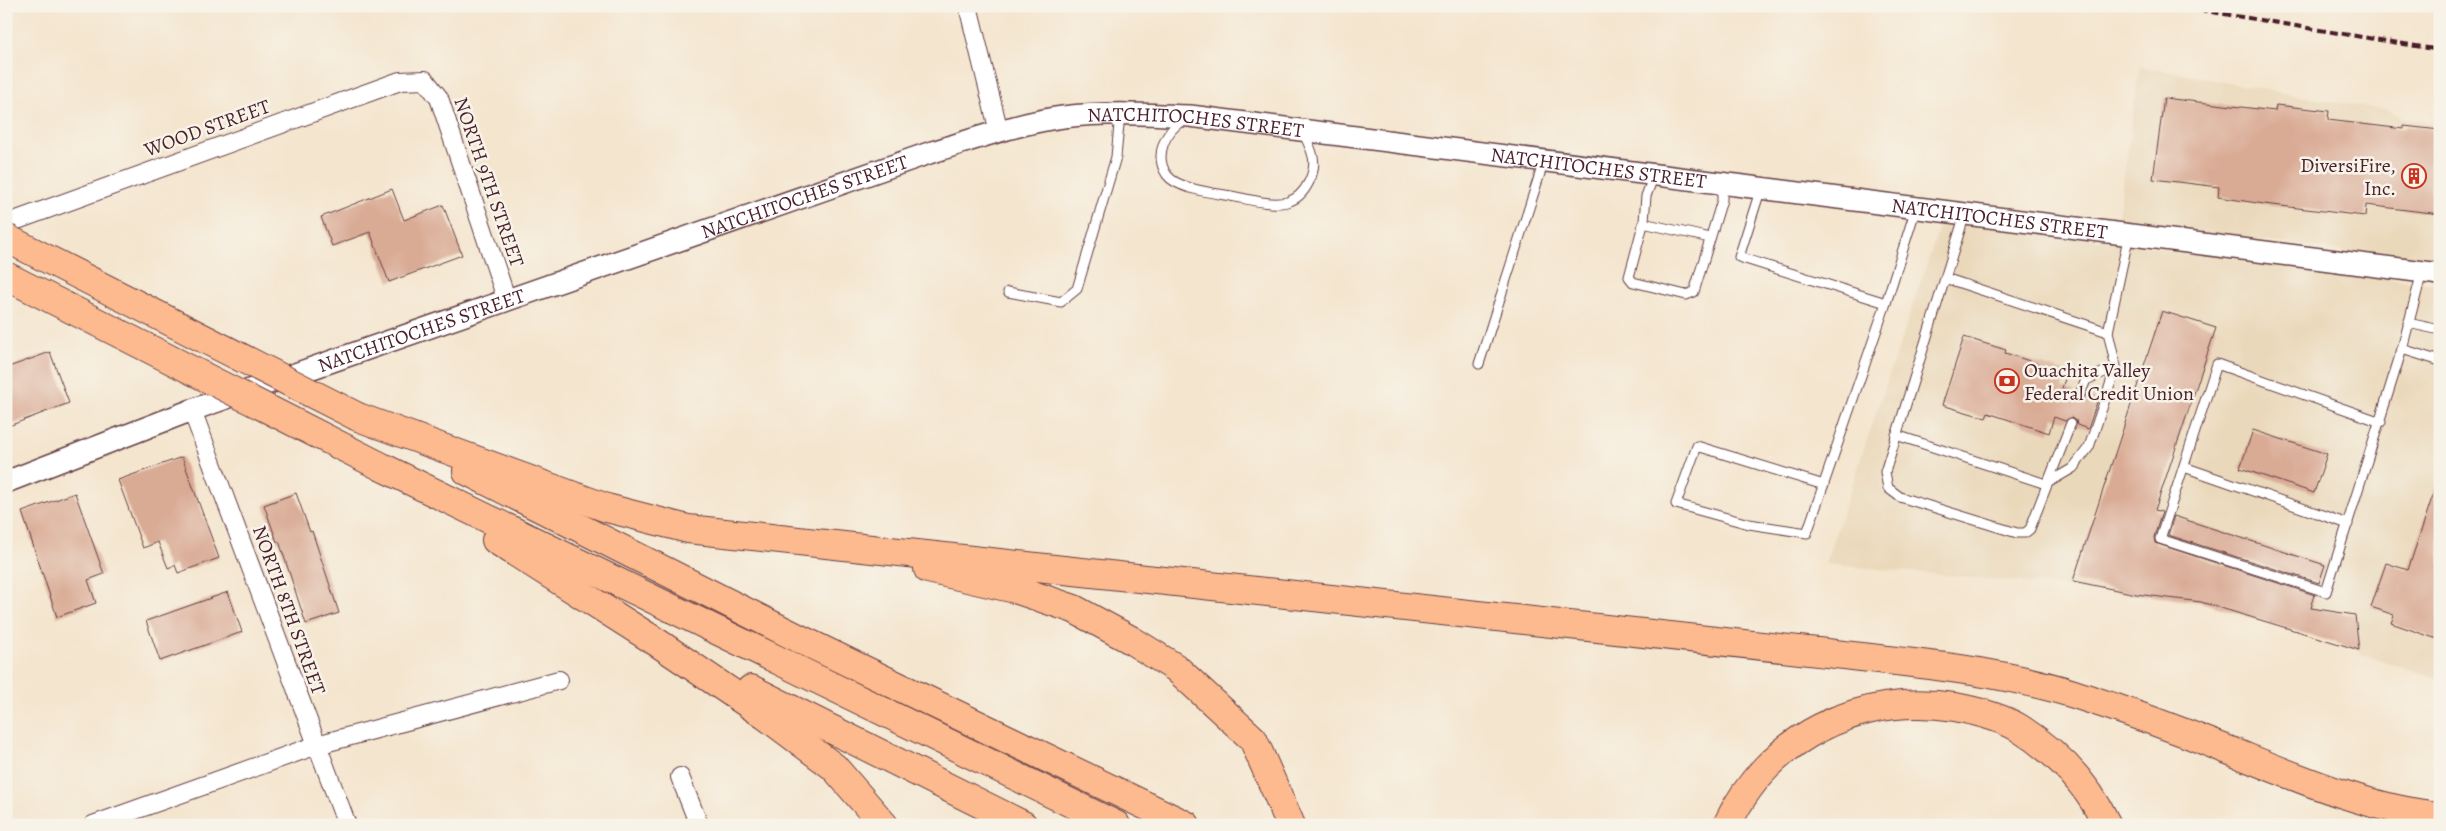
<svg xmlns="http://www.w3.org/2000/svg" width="2446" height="831" font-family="Alegreya,serif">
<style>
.built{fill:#ead8ba}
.building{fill:#d9aa94}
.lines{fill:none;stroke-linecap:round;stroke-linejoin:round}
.service-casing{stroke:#643d43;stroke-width:11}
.minor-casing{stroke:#643d43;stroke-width:20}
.tertiary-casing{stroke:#643d43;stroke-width:24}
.motorway-casing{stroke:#643d43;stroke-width:30}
.service{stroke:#fff;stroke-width:9}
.minor{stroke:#fff;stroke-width:18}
.tertiary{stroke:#fff;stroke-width:21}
.motorway{stroke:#fcba8e;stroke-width:28}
.rail{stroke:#4a1f2b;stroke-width:4;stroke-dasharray:8 4;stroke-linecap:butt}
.motorway-bridge-casing{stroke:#643d43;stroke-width:30;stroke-linecap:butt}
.motorway-bridge{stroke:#fcba8e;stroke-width:28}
.labels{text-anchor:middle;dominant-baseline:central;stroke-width:5;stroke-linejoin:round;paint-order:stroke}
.street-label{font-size:20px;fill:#4a1f2b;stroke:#f7f3e8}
.poi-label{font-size:20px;fill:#4a1f2b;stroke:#f7f3e8;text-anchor:end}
</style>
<rect width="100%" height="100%" fill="#f7f3e8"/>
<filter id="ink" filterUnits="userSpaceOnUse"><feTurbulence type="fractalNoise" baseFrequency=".02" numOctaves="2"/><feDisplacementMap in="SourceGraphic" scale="10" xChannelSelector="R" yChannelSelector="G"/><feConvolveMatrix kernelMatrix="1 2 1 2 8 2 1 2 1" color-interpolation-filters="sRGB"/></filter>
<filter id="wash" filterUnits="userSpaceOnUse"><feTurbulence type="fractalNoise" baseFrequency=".0096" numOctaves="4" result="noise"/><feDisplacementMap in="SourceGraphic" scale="20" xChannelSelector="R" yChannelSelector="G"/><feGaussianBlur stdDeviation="1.12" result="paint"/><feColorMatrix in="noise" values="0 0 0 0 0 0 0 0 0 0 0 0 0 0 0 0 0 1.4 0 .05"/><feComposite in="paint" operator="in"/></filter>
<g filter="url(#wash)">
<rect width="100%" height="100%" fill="#f4e5ce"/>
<g class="built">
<path d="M2140 66 2298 96 2388 110 2402 118 2440 125V264L2117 222Z"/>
<path d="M1942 219 2440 285V679L2360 654 2359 650 2201 602 2061 586 1825 564Z"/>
</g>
<g id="blocks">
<g class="building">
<path d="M2164 98 2275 111 2276 105 2329 111 2328 120 2404 129V126L2440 130V214L2366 205 2365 216 2264 204 2218 197 2219 187 2153 179Z"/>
<path d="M392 189 404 220 443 205 462 255 389 282 370 232 332 246 321 217Z"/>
<path d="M2162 311 2216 328 2155 510 2162 512 2154 537 2155 543 2315 595 2311 608 2355 615 2359 650 2201 602 2136 594 2073 581Z"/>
<path d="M1964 337 2006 350 2005 353 2067 373 2062 388 2074 392 2075 397 2078 400 2083 399 2086 395 2098 399 2088 429 2077 425 2076 420 2073 417 2065 421 2054 417 2049 433 1988 413 1986 418 1942 405Z"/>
<path d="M50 352 69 403 6 427V368Z"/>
<path d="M2253 430 2327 454 2314 493 2240 468Z"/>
<path d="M182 457 219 558 178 573 175 565 168 568 158 542 143 548 118 480Z"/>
<path d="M2437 483 2440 484V640L2391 623 2394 615 2371 607 2386 563 2408 570Z"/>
<path d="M75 493 104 574 88 580 96 603 57 617 22 512Z"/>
<path d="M296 493 310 532 312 531 339 613 306 624 279 541 277 542 264 505Z"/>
<path d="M2174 516 2325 565 2319 583 2168 535Z"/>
<path d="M228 592 242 632 160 661 146 621Z"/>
</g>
</g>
</g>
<g filter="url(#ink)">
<use href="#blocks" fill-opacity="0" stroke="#643d43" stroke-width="1"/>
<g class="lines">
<defs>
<g id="service">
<path d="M1183 120C1166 131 1153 155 1167 175 1177 189 1214 193 1231 196 1248 199 1270 206 1287 202 1306 197 1318 170 1312 153 1310 146 1306 139 1303 132"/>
<path d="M1654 175 1646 196 1644 221 1629 277 1633 282 1686 295 1694 292 1722 200V183"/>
<path d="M1761 188 1739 257 1886 303 1807 533 1749 524 1676 504 1697 446 1824 485"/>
<path d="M1965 214 1885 472 1888 488 1900 497 2017 533H2025L2030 529 2071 423"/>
<path d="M1643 223 1710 238"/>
<path d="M2422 272 2402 349 2440 361"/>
<path d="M1945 278 2108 332"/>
<path d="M1008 292 1061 302 1077 289 1116 157 1119 125 1112 117"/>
<path d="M1886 303 1916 208"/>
<path d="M2408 323 2440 330"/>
<path d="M1479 364 1544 161"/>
<path d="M2080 394 2086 380 2116 367"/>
<path d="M2381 422 2217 364 2160 539 2326 592 2402 349"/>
<path d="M1896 435 2046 484 2073 468 2089 447 2116 367 2108 332 2129 234"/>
<path d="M2184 467 2348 524"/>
</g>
<g id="minor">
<path d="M968 6 999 132"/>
<path d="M6 224 400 81 425 80 439 98 507 301"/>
<path d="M192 410 347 825"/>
<path d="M680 777 699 825"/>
<path d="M93 825 317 745 559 680"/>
</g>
<g id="tertiary">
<path id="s1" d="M6 482 192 410 929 153C972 140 1018 123 1063 117 1105 112 1148 114 1190 116L2440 274"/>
</g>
<g id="motorway">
<path d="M358 417 607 508 688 529 1827 653C1910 663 1994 669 2074 694 2124 710 2174 728 2223 748 2291 775 2367 809 2440 816"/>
<path d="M384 468 1116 825"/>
<path d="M467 471 798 638 1186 825"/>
<path d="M496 540 658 643 766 716 834 767 884 825"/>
<path d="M928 569 1015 589 1074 609 1131 640 1176 668 1253 739 1291 825"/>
<path d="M751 689 1023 825"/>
<path d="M1727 825C1768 737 1860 692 1955 707 1976 711 2001 717 2019 728 2057 752 2088 785 2107 825"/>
</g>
</defs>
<use href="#service" class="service-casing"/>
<use href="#minor" class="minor-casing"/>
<use href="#tertiary" class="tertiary-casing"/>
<use href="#motorway" class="motorway-casing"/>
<use href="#service" class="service"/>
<use href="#minor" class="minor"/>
<use href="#tertiary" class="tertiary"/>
<use href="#motorway" class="motorway"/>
<path class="rail" d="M2176 6 2440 50"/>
<defs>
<g id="motorway-bridge">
<path d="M6 238 358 417"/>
<path d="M6 276 384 468"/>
</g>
</defs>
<use href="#motorway-bridge" class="motorway-bridge-casing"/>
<use href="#motorway-bridge" class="motorway-bridge"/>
</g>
</g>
<defs>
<symbol id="building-ring" viewBox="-11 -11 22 22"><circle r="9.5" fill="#f7f3e8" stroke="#c8321e" stroke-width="1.5"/><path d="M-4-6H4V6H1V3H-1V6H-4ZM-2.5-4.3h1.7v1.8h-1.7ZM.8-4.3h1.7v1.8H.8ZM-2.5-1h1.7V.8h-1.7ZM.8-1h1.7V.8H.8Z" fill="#c8321e"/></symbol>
<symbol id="bank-ring" viewBox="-11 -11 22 22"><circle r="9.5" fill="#f7f3e8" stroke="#c8321e" stroke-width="1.5"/><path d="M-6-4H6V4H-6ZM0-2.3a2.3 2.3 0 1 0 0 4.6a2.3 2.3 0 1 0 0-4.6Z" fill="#c8321e"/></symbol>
</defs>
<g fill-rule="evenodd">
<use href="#building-ring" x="2400" y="162" width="28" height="28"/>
<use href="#bank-ring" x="1993" y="367" width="28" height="28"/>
</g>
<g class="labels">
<g class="street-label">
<text stroke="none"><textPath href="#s1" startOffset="1252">NATCHITOCHES STREET</textPath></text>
<text transform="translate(207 128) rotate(-20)">WOOD STREET</text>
<text stroke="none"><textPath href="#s1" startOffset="1658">NATCHITOCHES STREET</textPath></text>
<text transform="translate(489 182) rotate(71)">NORTH 9TH STREET</text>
<text stroke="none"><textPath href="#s1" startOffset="848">NATCHITOCHES STREET</textPath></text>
<text stroke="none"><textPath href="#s1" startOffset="2062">NATCHITOCHES STREET</textPath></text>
<text stroke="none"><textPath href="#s1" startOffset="442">NATCHITOCHES STREET</textPath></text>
<text transform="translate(289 610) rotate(70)">NORTH 8TH STREET</text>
</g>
<g class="poi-label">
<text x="2396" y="165">DiversiFire,<tspan x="2396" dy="23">Inc.</tspan></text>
<text x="2024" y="370" text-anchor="start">Ouachita Valley<tspan x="2024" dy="23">Federal Credit Union</tspan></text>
</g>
</g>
<rect width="2446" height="831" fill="none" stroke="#f7f3e8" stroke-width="25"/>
</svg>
